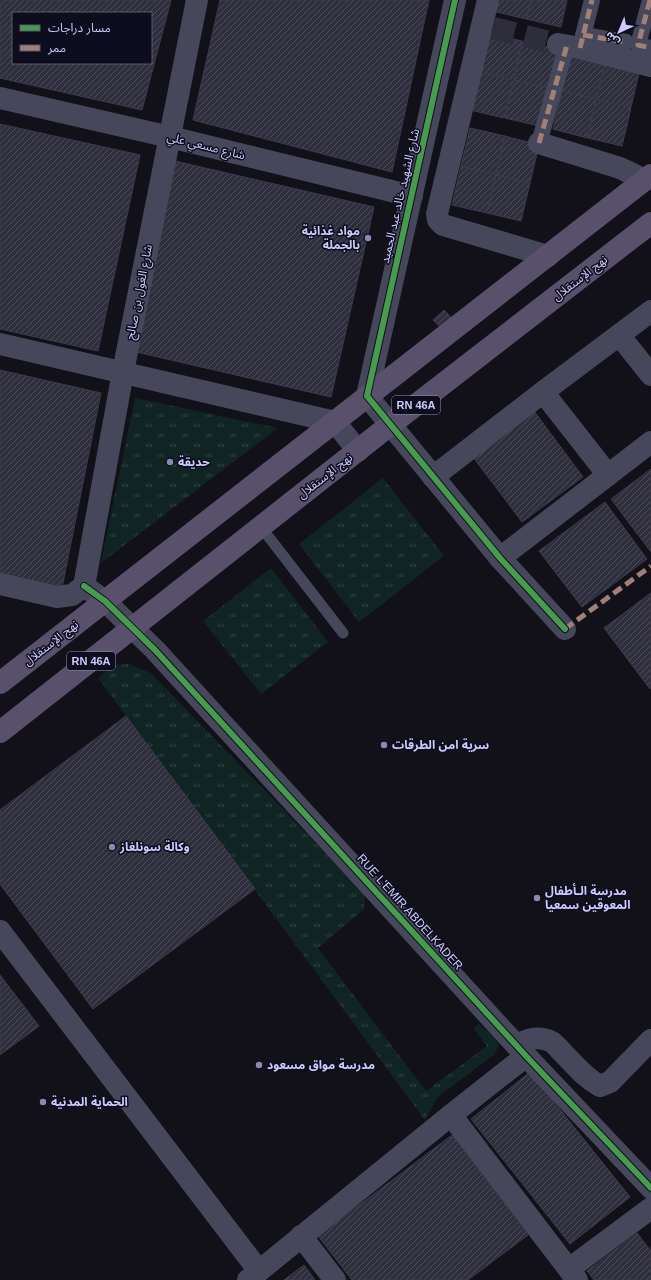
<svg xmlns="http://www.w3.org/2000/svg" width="651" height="1280" font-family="Helvetica,'Noto Sans Arabic',sans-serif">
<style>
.grass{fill:url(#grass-tufts)}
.building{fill:url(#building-hatch);stroke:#3c3b4e;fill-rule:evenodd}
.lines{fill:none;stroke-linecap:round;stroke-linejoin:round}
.minor-tunnel{stroke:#2e2d3c;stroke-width:22;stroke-dasharray:22 11;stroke-linecap:butt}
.service{stroke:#46475b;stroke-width:11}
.pedestrian{stroke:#46475b;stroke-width:16}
.minor{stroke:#46475b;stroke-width:22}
.primary{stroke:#59516c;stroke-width:22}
.quiet{stroke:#9e8076;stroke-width:5;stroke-dasharray:10 5;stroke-linecap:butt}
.cycleway-casing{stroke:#0e0d1e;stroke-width:8}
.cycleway{stroke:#469c4c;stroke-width:6}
.poi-dot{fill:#8b8aae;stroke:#0e0d1e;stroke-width:1.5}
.labels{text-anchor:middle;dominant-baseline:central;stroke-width:3;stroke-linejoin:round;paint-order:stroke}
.shield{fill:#0e0d1e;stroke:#9392ba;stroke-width:1}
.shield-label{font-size:11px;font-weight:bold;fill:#cccbfd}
.street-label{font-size:12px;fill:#cccbfd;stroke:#0e0d1e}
.poi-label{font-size:12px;font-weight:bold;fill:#cccbfd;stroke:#0e0d1e;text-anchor:start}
</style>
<defs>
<pattern id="grass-tufts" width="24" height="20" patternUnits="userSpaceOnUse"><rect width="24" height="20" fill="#102423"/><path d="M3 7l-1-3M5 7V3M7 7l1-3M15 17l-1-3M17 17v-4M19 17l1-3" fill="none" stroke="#324244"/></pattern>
<pattern id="building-hatch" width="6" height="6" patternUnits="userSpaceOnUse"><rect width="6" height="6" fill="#2f2e3c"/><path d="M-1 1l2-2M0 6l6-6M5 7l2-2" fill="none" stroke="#4c4b59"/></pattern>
</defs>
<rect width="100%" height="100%" fill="#12111a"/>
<g class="grass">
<path d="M135 398 278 428 101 563Z"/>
<path d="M383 478 444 556 359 622 299 544Z"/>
<path d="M271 568 328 642 261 694 203 621Z"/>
<path d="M128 664 151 673 365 894 364 909 318 948 426 1091 487 1046 474 1029 478 1024 491 1034 499 1044 495 1054 438 1097 425 1120 98 678 112 665Z"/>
</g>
<g class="building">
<path d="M0 0H171L142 110 0 78ZM13 13H151V63H13Z"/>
<path d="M220 0H429L392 172 193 120Z"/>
<path d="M494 0H531L526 19 492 11Z"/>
<path d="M531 0H567L561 27 526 19Z"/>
<path d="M488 33 522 41 514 79 479 71Z"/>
<path d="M523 41 557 49 548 88 514 80Z"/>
<path d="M571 53 605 61 596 99 562 91Z"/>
<path d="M606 61 640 69 631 107 597 99Z"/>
<path d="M479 72 513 80 504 118 470 110Z"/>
<path d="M514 80 548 88 539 126 505 118Z"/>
<path d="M562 91 596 99 587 138 553 129Z"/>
<path d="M596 100 631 108 622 146 588 138Z"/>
<path d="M0 124 140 155 98 351 0 329Z"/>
<path d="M470 128 505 136 496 175 461 166Z"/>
<path d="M505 136 539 145 530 183 496 175Z"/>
<path d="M175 161 374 207 331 397 132 351Z"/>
<path d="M461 166 496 175 487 213 452 205Z"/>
<path d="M496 175 530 183 521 221 487 213Z"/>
<path d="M444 310 453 319 442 329 433 320Z"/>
<path d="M0 370 101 393 62 588 0 574Z"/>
<path d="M534 411 583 477 522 522 473 457Z"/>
<path d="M651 469V552L611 499Z"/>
<path d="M605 502 647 559 582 607 539 551Z"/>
<path d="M651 593V688L650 689 604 628Z"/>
<path d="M126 716 255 889 93 1009 0 884V810Z"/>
<path d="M0 975 39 1026 0 1055Z"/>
<path d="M530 1072 630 1197 570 1244 471 1119Z"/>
<path d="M452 1135 528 1235 468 1280H352L318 1236Z"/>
<path d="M637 1233 651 1251V1280H594L587 1271Z"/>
<path d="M304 1265 315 1280H284Z"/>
</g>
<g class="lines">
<path class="minor-tunnel" d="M493 28 558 44"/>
<path class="service" d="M261 527 343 633"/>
<g class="pedestrian">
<path d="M650 0 638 45 651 48"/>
<path d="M583 35 626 42"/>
<path d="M580 48 592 0"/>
<path d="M539 143 567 45"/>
</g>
<g class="minor">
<path d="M455 0 367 396 500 558 565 629"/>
<path d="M488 0 437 214 438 220 443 225 548 256"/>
<path d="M558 44 580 48 651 66"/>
<path d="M0 98 170 137 412 196"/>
<path d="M539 143 620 168 645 180"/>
<path d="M619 335 651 375"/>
<path d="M0 344 335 422 358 451"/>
<path d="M543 392 608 475"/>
<path d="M433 477 543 392 651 311"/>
<path d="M500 558 651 442"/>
<path d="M0 584 57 597 72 595 84 586"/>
<path d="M84 586 105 601 155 650 526 1056 651 1188"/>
<path d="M84 586 123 372 197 0"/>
<path d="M0 931 259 1271"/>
<path d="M517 1046C527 1038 540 1036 552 1042 556 1045 560 1050 563 1053 575 1065 585 1078 600 1086L610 1082 651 1040"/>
<path d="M451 1115 577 1280"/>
<path d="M301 1236 335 1280"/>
<path d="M569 1269 651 1208"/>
<path d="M248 1280 451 1115 526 1056"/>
</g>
<g class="primary">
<path d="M0 683 651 175"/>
<path d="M0 732 390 425 651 223"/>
</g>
<g class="quiet">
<path d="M650 0 638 45 651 48"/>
<path d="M583 35 626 42"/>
<path d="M580 48 592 0"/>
<path d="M539 143 567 45"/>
<path d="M565 629 651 566"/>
</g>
<defs>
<g id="cycleway">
<path d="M455 0 367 396 500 558 565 629"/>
<path d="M84 586 105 601 155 650 526 1056 651 1188"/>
</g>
</defs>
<use href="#cycleway" class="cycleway-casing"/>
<use href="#cycleway" class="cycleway"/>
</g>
<g class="poi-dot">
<circle cx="368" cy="238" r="4"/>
<circle cx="170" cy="462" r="4"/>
<circle cx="384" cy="745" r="4"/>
<circle cx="112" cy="847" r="4"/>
<circle cx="537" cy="898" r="4"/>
<circle cx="259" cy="1065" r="4"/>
<circle cx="43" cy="1102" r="4"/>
</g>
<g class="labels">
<g class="shield">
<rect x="392" y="396" width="48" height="18" rx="3"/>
<rect x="67" y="652" width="48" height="18" rx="3"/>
</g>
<g class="shield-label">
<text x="416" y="405">RN 46A</text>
<text x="91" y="661">RN 46A</text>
</g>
<g class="street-label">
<text transform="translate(206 146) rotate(14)">شارع مسعي علي</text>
<text transform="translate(400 196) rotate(-77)">شارع الشهيد خالد عبد الحميد</text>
<text transform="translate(580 278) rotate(-38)">نهج الإستقلال</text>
<text transform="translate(139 292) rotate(-79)">شارع الغول بن صالح</text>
<text transform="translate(325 476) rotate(-38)">نهج الإستقلال</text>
<text transform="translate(51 643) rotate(-38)">نهج الإستقلال</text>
<text transform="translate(410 912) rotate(48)">RUE L'EMIR ABDELKADER</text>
</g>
<g class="poi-label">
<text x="360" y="231" text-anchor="end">مواد غذائية<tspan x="360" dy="14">بالجملة</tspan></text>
<text x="178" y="462">حديقة</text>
<text x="392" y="745">سرية امن الطرقات</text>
<text x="120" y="847">وكالة سونلغاز</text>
<text x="545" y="891">مدرسة الـأطفال<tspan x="545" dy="14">المعوقين سمعيا</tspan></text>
<text x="267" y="1065">مدرسة مواق مسعود</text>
<text x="51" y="1102">الحماية المدنية</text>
</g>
</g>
<rect x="12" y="12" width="140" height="52" fill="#0e0d1e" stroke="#5a5977"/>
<rect x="20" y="25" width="20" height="6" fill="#469c4c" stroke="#5a5977"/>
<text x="48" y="32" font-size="12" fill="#cccbfd">مسار دراجات</text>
<rect x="20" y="45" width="20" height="6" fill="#9e8076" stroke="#5a5977"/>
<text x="48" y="52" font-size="12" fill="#cccbfd">ممر</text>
<g transform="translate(619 32) rotate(224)" stroke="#0e0d1e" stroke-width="3" paint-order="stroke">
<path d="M0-3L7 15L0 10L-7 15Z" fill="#cccbfd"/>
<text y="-6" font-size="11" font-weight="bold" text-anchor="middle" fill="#cccbfd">ش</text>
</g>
</svg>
